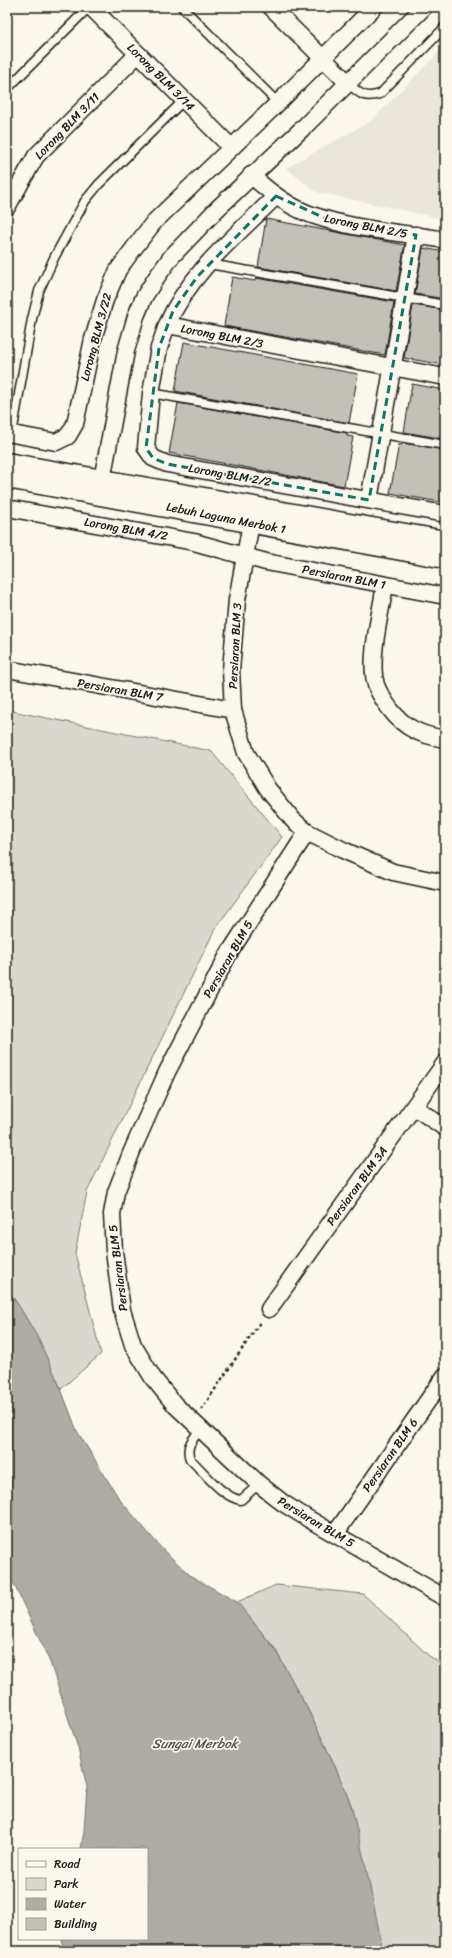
<svg xmlns="http://www.w3.org/2000/svg" width="452" height="1958" font-family="Sriracha,sans-serif">
<style>
.built{fill:#eae6dc}
.green{fill:#dad7ce;stroke:#7b7a75}
.water{fill:#afaca5;stroke:#74726e}
.building{fill:#c3c0b8;stroke:#1c1c1c}
.lines{fill:none;stroke-linecap:round;stroke-linejoin:round}
.service-casing{stroke:#1c1c1c;stroke-width:11}
.minor-casing{stroke:#1c1c1c;stroke-width:19}
.tertiary-casing{stroke:#1c1c1c;stroke-width:23}
.path{stroke:#1c1c1c;stroke-width:2.5;stroke-dasharray:3 3;stroke-linecap:butt}
.service{stroke:#fbf7ec;stroke-width:8}
.minor{stroke:#fbf7ec;stroke-width:16}
.tertiary{stroke:#fbf7ec;stroke-width:20}
.marked{fill:none;stroke:#0f766e;stroke-width:3;stroke-dasharray:8 5;stroke-linejoin:round}
.labels{text-anchor:middle;dominant-baseline:central;stroke-width:3.5;stroke-linejoin:round;paint-order:stroke}
.street-label{font-size:12px;fill:#1c1c1c;stroke:#fbf7ec}
.water-label{font-size:13px;font-style:italic;fill:#575653;stroke:#fbf7ec}
</style>
<rect width="100%" height="100%" fill="#fbf7ec"/>
<filter id="ink" filterUnits="userSpaceOnUse"><feTurbulence type="fractalNoise" baseFrequency=".025" numOctaves="2"/><feDisplacementMap in="SourceGraphic" scale="8" xChannelSelector="R" yChannelSelector="G"/><feConvolveMatrix kernelMatrix="1 2 1 2 8 2 1 2 1" color-interpolation-filters="sRGB"/></filter>
<g filter="url(#ink)">
<path class="built" d="M445 46V219L316 192 286 168 371 121Z"/>
<g class="green">
<path d="M7 710 211 751 282 837 215 929 87 1192 75 1253 101 1354 61 1389C45 1354 30 1320 7 1289Z"/>
<path d="M276 1585 363 1594 428 1655 445 1667V1951H383L351 1805 334 1764 308 1710 275 1649 237 1602Z"/>
</g>
<path class="water" d="M7 1289 19 1306 38 1338 61 1389 77 1431 120 1500 162 1549 191 1576 237 1602 275 1649 308 1710 334 1764 351 1805 367 1872 383 1951H64L61 1939H147V1849H81L84 1831 87 1787 78 1748 50 1662 7 1569Z"/>
<g class="building">
<path d="M266 219 405 245 396 291 258 267Z"/>
<path d="M423 248 445 252V299L415 294Z"/>
<path d="M232 277 255 281 256 278 394 302 385 355 224 326Z"/>
<path d="M413 305 445 310V365L404 358Z"/>
<path d="M184 342 358 374 349 423 175 391Z"/>
<path d="M412 384 445 390V439L404 432Z"/>
<path d="M178 403 347 433V436L353 437 344 486 169 453Z"/>
<path d="M402 443 445 450V503L390 493 399 444 402 445Z"/>
</g>
<g class="lines">
<defs>
<g id="service">
<path d="M182 7 278 103"/>
<path d="M348 83C360 94 364 99 380 94L445 27"/>
<path d="M7 89 89 7"/>
<path d="M209 264 445 305"/>
<path d="M151 393 445 445"/>
<path d="M12 434 32 319 39 291 54 258 85 201 99 184 184 100"/>
<path d="M201 1429C193 1439 185 1446 190 1459 203 1471 223 1498 241 1500L259 1484"/>
</g>
<g id="minor">
<path d="M91 7 231 147"/>
<path d="M271 7 348 83"/>
<path d="M251 175C269 192 289 207 312 215 355 230 401 232 445 240"/>
<path d="M276 196C237 235 189 273 167 325L445 377"/>
<path d="M7 207 36 156 138 54"/>
<path d="M167 325 159 348 151 393 146 448 153 458 167 464 445 514"/>
<path d="M7 433 56 442 68 436 75 424 93 339 105 300 118 270 134 248 154 222 278 103 374 7"/>
<path d="M100 491 126 351 136 316 144 297 156 278 172 256 217 209 305 126 424 7"/>
<path d="M369 500 416 235"/>
<path d="M7 508 194 542 266 562 445 596"/>
<path d="M253 512 237 600 231 670 233 710 246 753 268 789 293 820 307 832 343 850 393 872 445 883"/>
<path d="M385 585C381 612 368 660 376 685 379 694 385 702 390 709 405 729 421 735 445 739"/>
<path d="M7 669 233 710"/>
<path d="M307 832 228 955 167 1072 132 1151 116 1192 112 1214 114 1251 122 1310 133 1345 153 1378 175 1405 259 1484 283 1503 307 1518 445 1598"/>
<path d="M414 1107 445 1128"/>
<path d="M269 1309 445 1063"/>
<path d="M335 1534 445 1376"/>
</g>
<g id="tertiary">
<path d="M7 463 445 541"/>
<path d="M7 478 445 558"/>
</g>
</defs>
<use href="#service" class="service-casing"/>
<use href="#minor" class="minor-casing"/>
<use href="#tertiary" class="tertiary-casing"/>
<path class="path" d="M201 1410 261 1321"/>
<use href="#service" class="service"/>
<use href="#minor" class="minor"/>
<use href="#tertiary" class="tertiary"/>
</g>
</g>
<path class="marked" d="M276 196 327 219 416 235 369 500 167 464 153 458 146 448 159 348 173 311 197 277Z"/>
<g class="labels">
<g class="street-label">
<text transform="translate(161 77) rotate(45)">Lorong BLM 3/14</text>
<text transform="translate(67 126) rotate(-46)">Lorong BLM 3/11</text>
<text transform="translate(366 226) rotate(11)">Lorong BLM 2/5</text>
<text transform="translate(222 336) rotate(11)">Lorong BLM 2/3</text>
<text transform="translate(96 337) rotate(-75)">Lorong BLM 3/22</text>
<text transform="translate(230 475) rotate(10)">Lorong BLM 2/2</text>
<text transform="translate(226 518) rotate(11)">Lebuh Laguna Merbok 1</text>
<text transform="translate(126 529) rotate(10)">Lorong BLM 4/2</text>
<text transform="translate(344 577) rotate(11)">Persiaran BLM 1</text>
<text transform="translate(235 646) rotate(-87)">Persiaran BLM 3</text>
<text transform="translate(120 690) rotate(10)">Persiaran BLM 7</text>
<text transform="translate(228 959) rotate(-60)">Persiaran BLM 5</text>
<text transform="translate(357 1186) rotate(-54)">Persiaran BLM 3A</text>
<text transform="translate(118 1268) rotate(-97)">Persiaran BLM 5</text>
<text transform="translate(390 1455) rotate(-55)">Persiaran BLM 6</text>
<text transform="translate(316 1522) rotate(31)">Persiaran BLM 5</text>
</g>
<g class="water-label">
<text x="195" y="1743">Sungai Merbok</text>
</g>
</g>
<rect width="452" height="1958" fill="none" stroke="#fbf7ec" stroke-width="24"/>
<rect x="12" y="12" width="428" height="1934" fill="none" stroke="#1c1c1c" stroke-width="1.5" filter="url(#ink)"/>
<rect x="18" y="1848" width="130" height="92" fill="#fbf7ec" stroke="#a29f99"/>
<rect x="26" y="1861" width="20" height="6" fill="#fbf7ec" stroke="#a29f99"/>
<text x="54" y="1868" font-size="12" fill="#1c1c1c">Road</text>
<rect x="26" y="1878" width="20" height="12" fill="#dad7ce" stroke="#a29f99"/>
<text x="54" y="1888" font-size="12" fill="#1c1c1c">Park</text>
<rect x="26" y="1898" width="20" height="12" fill="#afaca5" stroke="#a29f99"/>
<text x="54" y="1908" font-size="12" fill="#1c1c1c">Water</text>
<rect x="26" y="1918" width="20" height="12" fill="#c3c0b8" stroke="#a29f99"/>
<text x="54" y="1928" font-size="12" fill="#1c1c1c">Building</text>
</svg>
